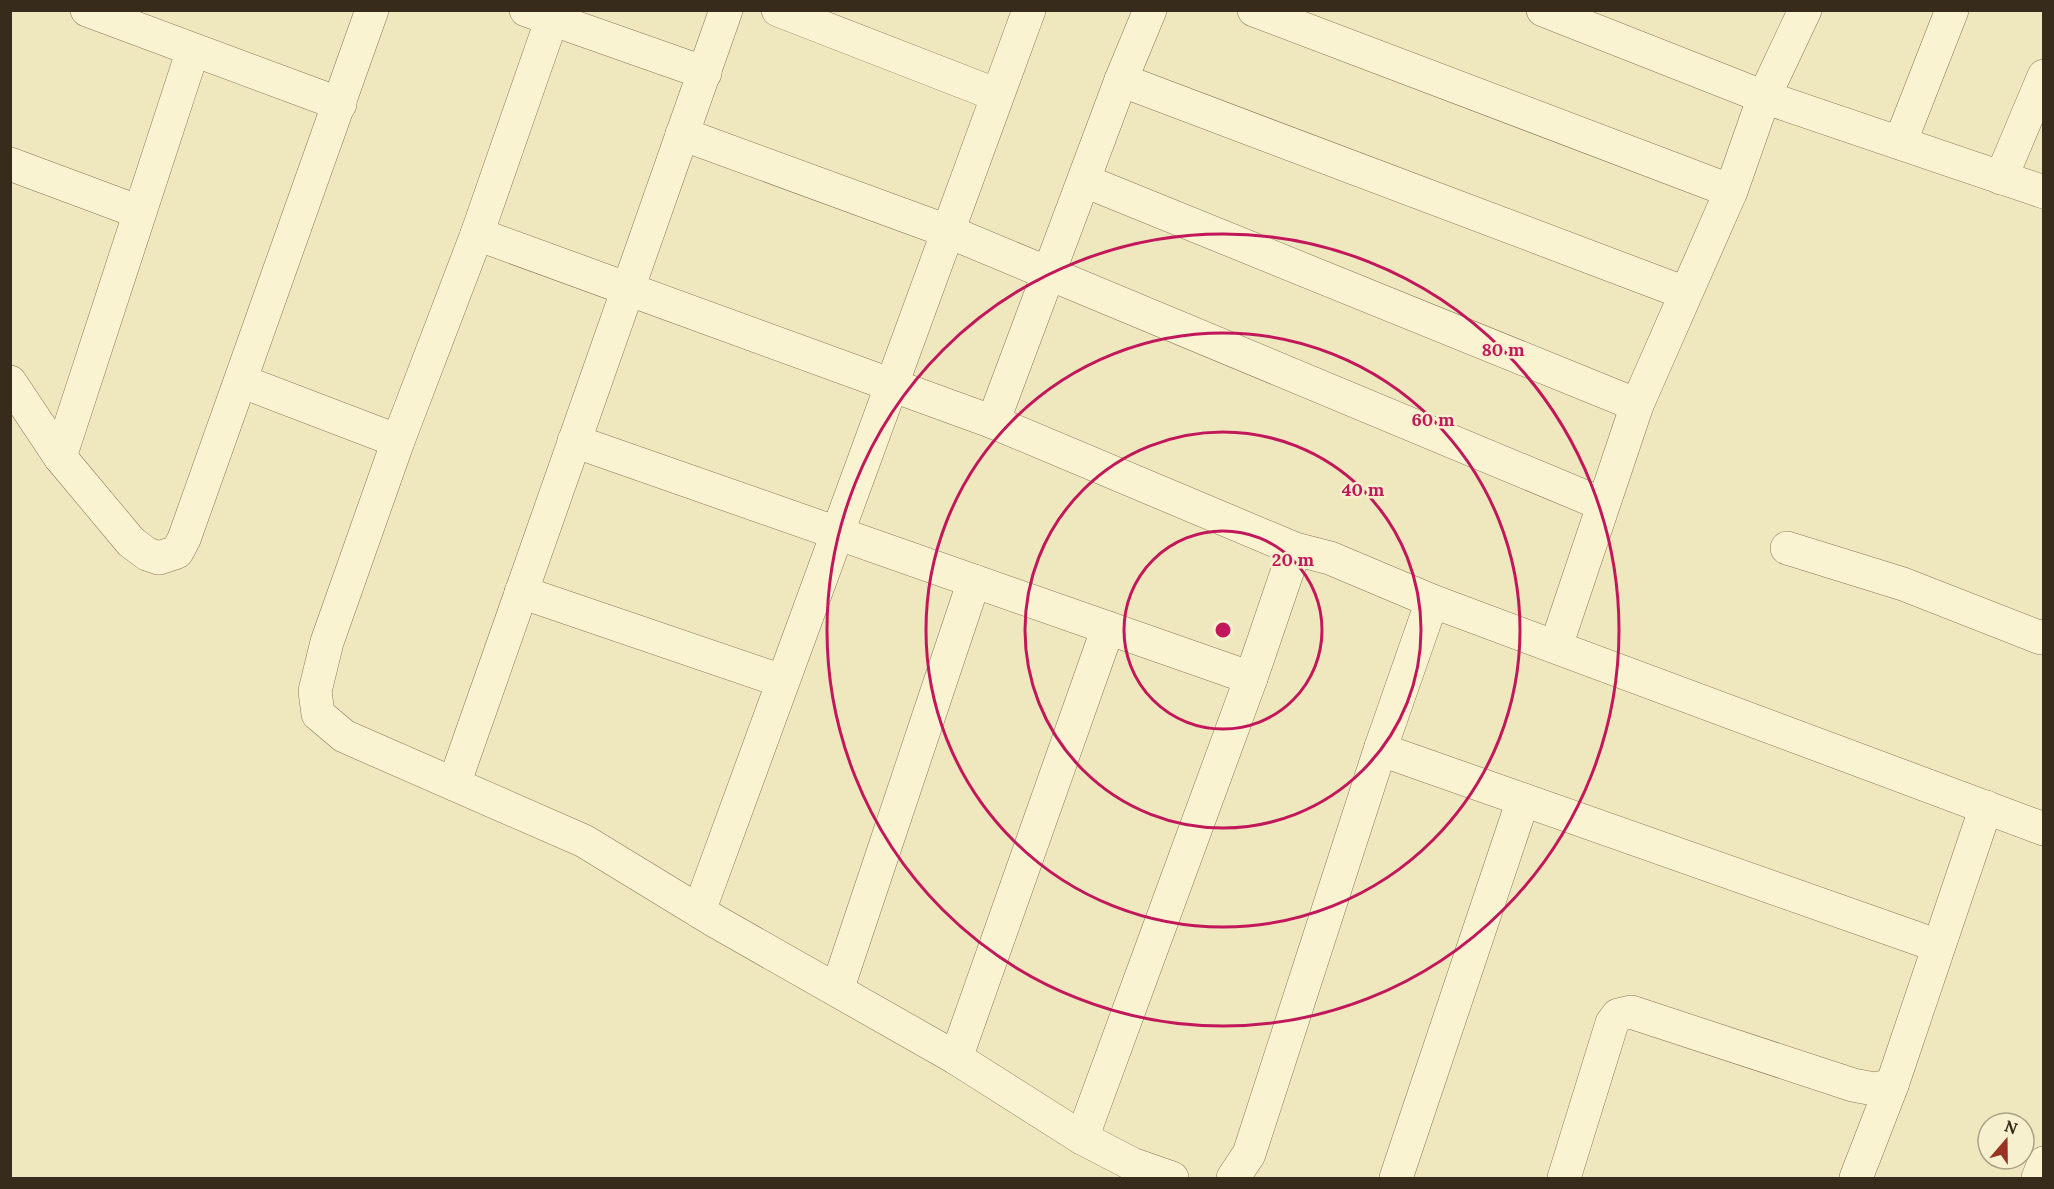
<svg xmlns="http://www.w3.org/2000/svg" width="2054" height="1189" font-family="Lora,serif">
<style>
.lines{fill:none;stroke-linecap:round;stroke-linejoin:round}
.minor-casing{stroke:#887756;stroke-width:34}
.minor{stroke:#faf3d1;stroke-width:33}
.ring{fill:none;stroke:#c2185b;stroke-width:3}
.centre{fill:#c2185b;stroke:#f7f0ce;stroke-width:3}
.ring-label{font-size:18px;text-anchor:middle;font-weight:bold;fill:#c2185b;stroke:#f7f0ce;stroke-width:5;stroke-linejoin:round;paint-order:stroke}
</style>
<rect width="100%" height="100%" fill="#efe7be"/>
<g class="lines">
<defs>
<g id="minor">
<path d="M87 10 340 104"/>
<path d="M526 10 705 73"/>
<path d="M555 10 477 234 398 441 327 642 315 691 318 714 344 736 584 841 715 921 956 1058 1082 1138 1132 1164 1172 1178"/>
<path d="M778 10 997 95"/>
<path d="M1254 10 1731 191"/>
<path d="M1543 10 1764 97 2044 192"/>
<path d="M1121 80 1685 293"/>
<path d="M682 134 947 231 1602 504"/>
<path d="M1900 143 1952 10"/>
<path d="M10 164 139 212"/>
<path d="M2001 178 2044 76"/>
<path d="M1085 181 1637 405"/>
<path d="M477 234 993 422 1295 549 1330 558 1432 601 2044 829"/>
<path d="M241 381 398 441"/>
<path d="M10 382 60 457 131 542 147 554 159 558 177 552 184 539 372 10"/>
<path d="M993 422 1121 80 1150 10"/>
<path d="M574 441 1251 678"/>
<path d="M60 457 193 50"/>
<path d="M1787 548 1903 584 2041 638 2044 636"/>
<path d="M521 592 782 681"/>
<path d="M1556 646 1637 405 1731 191 1764 97 1805 10"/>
<path d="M1381 747 1396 755 1930 943 1940 942"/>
<path d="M454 784 726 10"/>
<path d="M699 911 1029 10"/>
<path d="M837 990 974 581"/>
<path d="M956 1058 1108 628"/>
<path d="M1082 1138 1251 678 1295 549"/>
<path d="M1233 1178 1249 1154 1381 747 1432 601"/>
<path d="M1396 1178 1523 800"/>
<path d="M1564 1178 1612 1023 1618 1015 1631 1012 1853 1085 1874 1089 1892 1085 1986 807"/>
<path d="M1856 1178 1892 1085"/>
<path d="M2038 1178 2044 1163"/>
</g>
</defs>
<use href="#minor" class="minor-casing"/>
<use href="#minor" class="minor"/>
</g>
<g class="ring">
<circle cx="1223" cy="630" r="99"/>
<circle cx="1223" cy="630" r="198"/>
<circle cx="1223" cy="630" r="297"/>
<circle cx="1223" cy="630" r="396"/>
</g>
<circle cx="1223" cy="630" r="9" class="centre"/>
<g class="ring-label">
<text x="1503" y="356">80 m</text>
<text x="1433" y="426">60 m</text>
<text x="1363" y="496">40 m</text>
<text x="1293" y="566">20 m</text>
</g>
<rect width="2054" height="1189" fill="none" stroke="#372c1b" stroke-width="24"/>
<g transform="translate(2006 1141) rotate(20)"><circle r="28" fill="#f7f0ce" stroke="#aaa286" stroke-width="1.5"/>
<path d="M0-4.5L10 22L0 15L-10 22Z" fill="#9a3224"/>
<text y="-9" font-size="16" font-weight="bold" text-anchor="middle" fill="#372c1b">N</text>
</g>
</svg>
